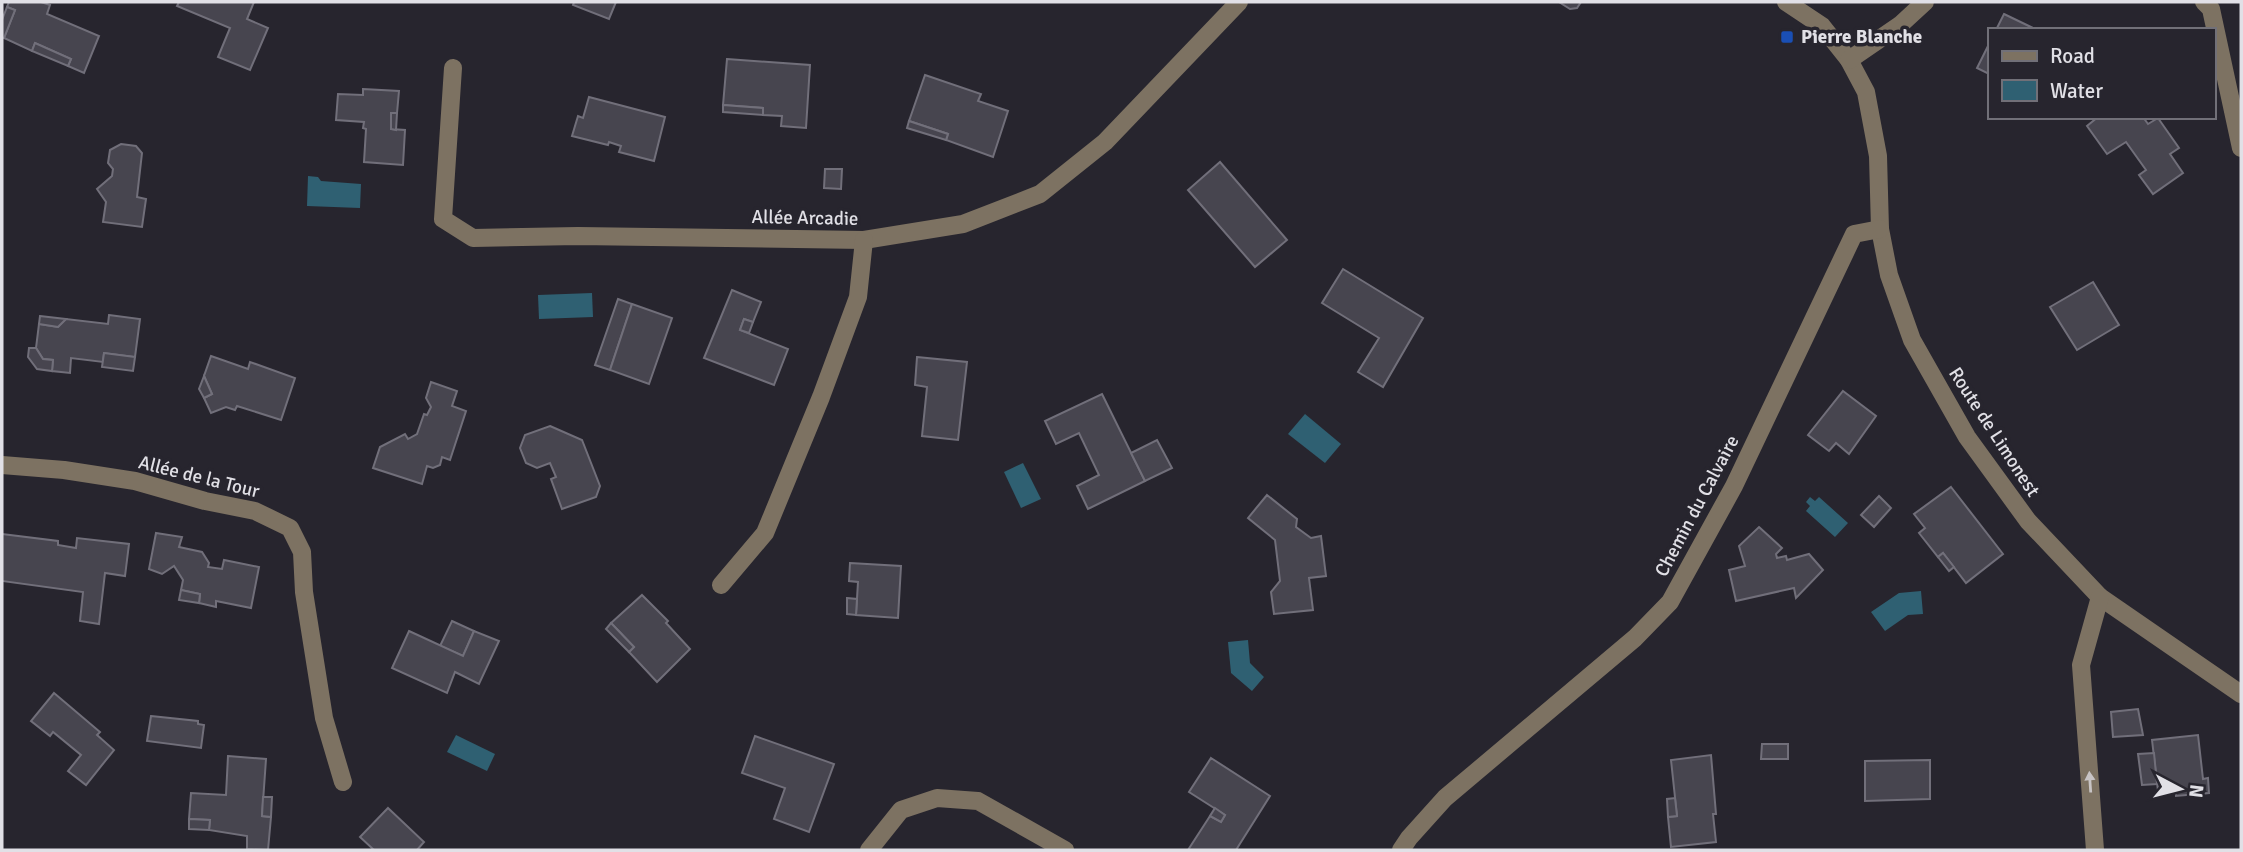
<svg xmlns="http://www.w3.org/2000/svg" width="2243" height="852" font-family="Signika,sans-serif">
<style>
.water{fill:#2f6072}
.building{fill:#47454f;stroke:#716f7a;stroke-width:2}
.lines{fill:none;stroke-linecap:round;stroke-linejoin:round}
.minor{stroke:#7d7262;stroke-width:18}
.oneway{fill:#c8c4c5}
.transit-dot{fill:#1a4fb4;stroke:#27252e;stroke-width:2.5}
.labels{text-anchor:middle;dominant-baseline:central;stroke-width:7;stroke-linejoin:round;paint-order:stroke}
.poi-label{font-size:19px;font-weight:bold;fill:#e1e0e6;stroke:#27252e;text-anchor:start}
.street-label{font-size:19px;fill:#e1e0e6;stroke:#27252e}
</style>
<rect width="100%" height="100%" fill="#27252e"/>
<g class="water">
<path d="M308 176 318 177 321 181 361 184 360 208 307 206Z"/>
<path d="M592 293 593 317 539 319 538 295Z"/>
<path d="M1305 414 1341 444 1325 463 1288 434Z"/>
<path d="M1023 463 1041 499 1021 508 1004 472Z"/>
<path d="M1810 497 1815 501 1819 497 1848 523 1835 537 1806 511 1810 506 1806 502Z"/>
<path d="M1921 591 1923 614 1908 615 1885 631 1871 612 1899 593Z"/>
<path d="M1248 640 1250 663 1264 677 1252 691 1231 673 1228 642Z"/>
<path d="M456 735 495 754 487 771 447 752Z"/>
</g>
<g class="building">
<path d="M9 2H41L50 5 47 14 99 36 84 73 68 66 71 59 35 43 32 51 4 38 15 10 7 7Z"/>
<path d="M179 2H254L247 19 268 28 250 70 218 57 230 28 177 6Z"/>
<path d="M574 2H616L609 19 573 5Z"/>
<path d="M1559 2H1581L1577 8 1570 9Z"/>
<path d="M7 7 15 10 4 38H2V20Z"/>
<path d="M2004 14 2033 28 2032 30H1996Z"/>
<path d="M35 43 71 59 68 66 32 51Z"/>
<path d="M1989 44V74L1977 68Z"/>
<path d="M727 59 810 65 806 128 781 126 782 116 763 115V108L723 105Z"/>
<path d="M925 75 981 94 978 101 1008 111 993 157 946 140 948 134 909 121Z"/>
<path d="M363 89 399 91 397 113H391V129L405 130 403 165 364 162 366 129 363 128 364 122 336 120 338 94 363 95Z"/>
<path d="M589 97 665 117 654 161 619 152 621 146 609 142 608 145 572 136 578 116 583 118Z"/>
<path d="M723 105 763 108V115L723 112Z"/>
<path d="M391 113H397L396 130 391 129Z"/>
<path d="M2098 117H2143L2148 124 2158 118 2179 148 2170 154 2183 173 2153 194 2139 175 2146 170 2126 142 2107 154 2087 126Z"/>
<path d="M909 121 948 134 946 140 907 128Z"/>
<path d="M121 144 136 146 142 153 137 197 146 199 142 227 103 222 106 202 97 189 112 176 113 169 108 163 110 150Z"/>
<path d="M1220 162 1287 240 1255 267 1188 190Z"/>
<path d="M825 169H842L841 189 824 188Z"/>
<path d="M1343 269 1423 318 1383 387 1358 372 1379 338 1322 303Z"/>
<path d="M2093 282 2119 325 2077 350 2050 307Z"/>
<path d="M732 290 761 302 753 322 744 319 740 330 788 349 774 385 704 358Z"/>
<path d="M618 299 632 304 610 370 595 365Z"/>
<path d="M632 304 672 318 649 384 610 370Z"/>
<path d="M109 315 140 319 135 357 104 353 103 362 71 358 70 373 52 371 53 360 43 359 36 348 39 324 58 327 66 319 108 324Z"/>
<path d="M40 316 66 319 58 327 39 324Z"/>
<path d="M744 319 753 322 749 333 740 330Z"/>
<path d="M29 348H36L43 359 53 360 52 371 37 369 28 357Z"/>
<path d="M104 353 135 357 133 371 102 367Z"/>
<path d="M211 356 248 369 250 362 295 378 281 420 237 406 235 410 226 407 211 413 204 398 212 394 204 376Z"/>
<path d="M917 357 967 362 958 440 922 436 927 387 915 385Z"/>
<path d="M204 376 212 394 204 398 199 389Z"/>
<path d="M431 382 457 391 452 406 466 411 450 460 442 457 440 465 433 468 427 466 422 484 373 468 380 447 405 434 408 439 417 434 424 414 427 415 431 407 426 398Z"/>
<path d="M1843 391 1876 416 1849 454 1836 443 1829 451 1808 435Z"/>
<path d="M1102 394 1145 481 1088 509 1077 486 1099 475 1079 433 1056 444 1045 421Z"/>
<path d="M550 426 582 440 600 486 596 497 562 509 551 479 556 477 550 463 537 468 526 463 520 448 525 435Z"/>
<path d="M1157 440 1172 468 1145 481 1131 453Z"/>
<path d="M1951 487 2003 554 1966 583 1943 553 1938 557 1919 533 1925 528 1914 514Z"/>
<path d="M1267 495 1297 519 1296 527 1311 538 1321 536 1326 576 1309 578 1313 610 1274 614 1271 592 1280 581 1275 540 1248 518Z"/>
<path d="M1879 496 1891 508 1874 527 1861 515Z"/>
<path d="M1759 527 1782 548 1776 554 1777 558 1786 556 1787 560 1809 554 1823 570 1796 598 1794 588 1736 601 1729 570 1745 566 1739 546Z"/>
<path d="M156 533 182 537 179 547 202 552 209 563 208 567 222 569 224 560 259 567 251 608 216 601V607L199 603 200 594 181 590 183 580 174 566 162 574 149 569Z"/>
<path d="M2 534 58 541V545L76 548 77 538 129 544 125 576 105 573 99 624 80 621 83 592 2 581Z"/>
<path d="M1943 553 1954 567 1949 571 1938 557Z"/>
<path d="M850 563 901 566 898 618 856 615 858 582 849 581Z"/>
<path d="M181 590 200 594 199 603 179 600Z"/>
<path d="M642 595 668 621 666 623 690 649 657 682 629 652 634 647 611 623Z"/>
<path d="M847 598 857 599 856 615 847 614Z"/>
<path d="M452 621 474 631 463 656 440 646Z"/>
<path d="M611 623 634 647 629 652 606 629Z"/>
<path d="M409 631 463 656 474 631 499 641 479 684 455 672 447 693 392 668Z"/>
<path d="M54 693 100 732 97 735 114 750 86 785 68 771 81 755 53 732 50 736 31 721Z"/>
<path d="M2138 709 2143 735 2113 737 2111 712Z"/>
<path d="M151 716 198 721V724L204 725 201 748 147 741Z"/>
<path d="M2198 735 2203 779 2208 778 2209 793 2176 796V789L2158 791 2152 740Z"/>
<path d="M755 736 834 764 809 832 774 819 785 788 742 773Z"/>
<path d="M1762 744H1788V759H1761Z"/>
<path d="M2154 753 2157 784 2142 785 2138 754Z"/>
<path d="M1711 755 1716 814H1713L1716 842 1671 847 1668 817 1677 816 1671 760Z"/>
<path d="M228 756 266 759 262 816 271 817 268 850 247 849V836L209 830 210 820 189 819 191 793 226 795Z"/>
<path d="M1211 758 1270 796 1236 850H1188L1210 816 1221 822 1225 815 1189 792Z"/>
<path d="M1930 760V799L1865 801V761Z"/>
<path d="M263 797H272L271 817 262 816Z"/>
<path d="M1675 798 1677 816 1668 817 1667 799Z"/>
<path d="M388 808 424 842 417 850H374L360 837Z"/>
<path d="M1215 808 1225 815 1221 822 1210 816Z"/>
<path d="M189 819 210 820 209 830 189 829Z"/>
</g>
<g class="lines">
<g class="minor">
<path d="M1786 2 1822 26 1849 60 1866 92 1878 156 1880 229 1889 275 1912 340 1967 437 2028 521 2100 597 2241 694"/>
<path d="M2204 2 2211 9 2241 148"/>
<path d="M1849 60 1900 25 1925 2"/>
<path d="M453 68 443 219 473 238 578 236 864 240 963 224 1040 194 1105 142 1239 2"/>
<path d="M2 465 64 470 135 481 205 501 255 511 290 528 302 552 304 592 324 718 343 782"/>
<path d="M721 585 765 533 821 397 858 297 864 240"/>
<path d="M869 850 901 810 937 798 978 801 1065 850"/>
<path d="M1401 850 1409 838 1445 798 1635 638 1670 602 1734 486 1854 234 1880 229"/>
<path d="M2095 850 2081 665 2100 597"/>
</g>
</g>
<defs><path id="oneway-solid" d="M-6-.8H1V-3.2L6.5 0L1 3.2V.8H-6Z" transform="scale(1.75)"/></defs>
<use class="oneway" href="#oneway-solid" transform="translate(2090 782) rotate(-94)"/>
<rect class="transit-dot" x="1780" y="30" width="14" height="14" rx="3.5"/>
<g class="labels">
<g class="poi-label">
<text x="1801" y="37">Pierre Blanche</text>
</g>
<g class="street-label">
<text transform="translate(805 218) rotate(1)">Allée Arcadie</text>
<text transform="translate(1994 432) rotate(57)">Route de Limonest</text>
<text transform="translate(199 477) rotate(14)">Allée de la Tour</text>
<text transform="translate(1697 506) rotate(-62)">Chemin du Calvaire</text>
</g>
</g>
<rect width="2243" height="852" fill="none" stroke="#e1e0e6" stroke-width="7"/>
<rect x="1988" y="28" width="228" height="91" fill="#27252e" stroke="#717078" stroke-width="2"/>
<rect x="2002" y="51" width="35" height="10" fill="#7d7262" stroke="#717078" stroke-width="2"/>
<text x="2050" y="63" font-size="21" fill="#e1e0e6">Road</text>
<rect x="2002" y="80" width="35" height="21" fill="#2f6072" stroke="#717078" stroke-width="2"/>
<text x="2050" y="98" font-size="21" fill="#e1e0e6">Water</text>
<g transform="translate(2180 789) rotate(97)" stroke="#27252e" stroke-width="5" paint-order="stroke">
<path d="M0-5L12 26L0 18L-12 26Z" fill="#e1e0e6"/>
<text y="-10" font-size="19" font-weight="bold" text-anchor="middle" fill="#e1e0e6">N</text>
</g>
</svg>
